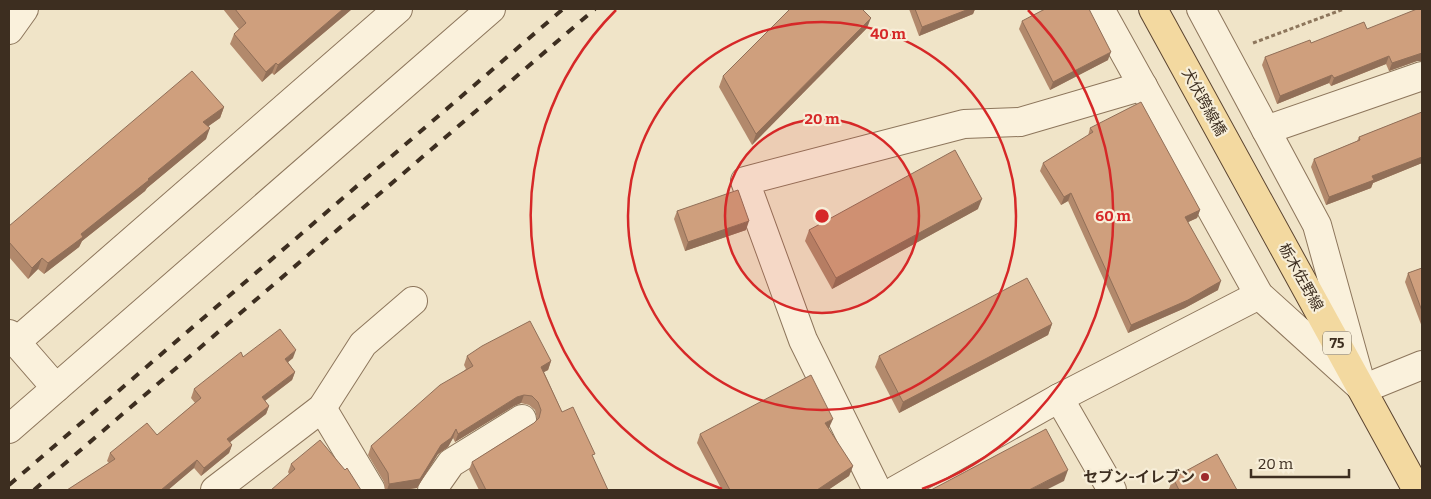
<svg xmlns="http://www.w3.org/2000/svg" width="1431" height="499" font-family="Bitter,'Noto Sans JP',serif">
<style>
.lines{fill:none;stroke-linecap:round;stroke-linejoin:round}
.street-casing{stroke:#8d765c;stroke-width:30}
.primary-casing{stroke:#5b4430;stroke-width:30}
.path{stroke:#8d765c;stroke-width:3;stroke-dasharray:4 2.5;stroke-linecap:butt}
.street{stroke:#faf1dc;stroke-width:28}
.primary{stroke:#f3d9a0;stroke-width:28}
.rail{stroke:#3d2e20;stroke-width:4;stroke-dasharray:9 9;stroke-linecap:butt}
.wall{fill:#b2896c}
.shaded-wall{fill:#916f58}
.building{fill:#cf9f7d;stroke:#916f58}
.ring{fill:none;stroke:#d62828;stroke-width:2.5}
.poi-dot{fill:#9e2a2b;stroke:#f7eed8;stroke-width:2}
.labels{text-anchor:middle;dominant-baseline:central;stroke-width:4.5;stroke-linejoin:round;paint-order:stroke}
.shield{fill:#f7eed8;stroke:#756857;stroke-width:1}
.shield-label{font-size:14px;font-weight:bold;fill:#3d2e20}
.street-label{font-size:15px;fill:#3d2e20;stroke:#f7eed8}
.poi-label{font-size:15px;font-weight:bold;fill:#3d2e20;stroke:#f7eed8;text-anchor:end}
.centre{fill:#d62828;stroke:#f7eed8;stroke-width:2.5}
.ring-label{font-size:15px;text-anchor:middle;font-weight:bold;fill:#d62828;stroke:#f7eed8;stroke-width:4.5;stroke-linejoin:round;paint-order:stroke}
</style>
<rect width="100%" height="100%" fill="#f0e4c8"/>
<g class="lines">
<defs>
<g id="street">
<path d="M1100 9 1259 295 1363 389 1422 365"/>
<path d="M1201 9 1317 225 1358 373"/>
<path d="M9 30 24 9"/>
<path d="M1266 130 1422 76"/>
<path d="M9 334 56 388"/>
<path d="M16 342 398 9"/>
<path d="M1059 398 1112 490"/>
<path d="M322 408 371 490"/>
<path d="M9 429 491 9"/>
<path d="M215 490 322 408 363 344 413 301"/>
<path d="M432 490 451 463 522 419"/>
<path d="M877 490 803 340 745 181 964 124 1020 122 1143 86"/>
<path d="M896 490 1059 398 1259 295"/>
</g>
<path id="primary" d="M1153 9 1417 490"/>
</defs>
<use href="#street" class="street-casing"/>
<use href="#primary" class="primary-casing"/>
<path class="path" d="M1253 43 1344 9"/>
<use href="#street" class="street"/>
<use href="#primary" class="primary"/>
<g class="rail">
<path d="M9 485 563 9"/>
<path d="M34 490 595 9"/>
</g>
</g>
<g class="wall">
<path d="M223 9H352L274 75 272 73 262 82 230 44 234 34 239 29Z"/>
<path d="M909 9H975L973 14 919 36Z"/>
<path d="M1022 21 1108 60 1050 90 1019 29Z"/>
<path d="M867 28 752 145 719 87 723 76Z"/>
<path d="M1367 29 1417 61 1389 71 1386 64 1331 86 1329 83 1277 104 1262 65 1265 57 1311 43Z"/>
<path d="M224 107 220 118 208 126 206 139 147 188 145 191 82 241 79 247 44 274 38 269 28 279 9 257V226Z"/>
<path d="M1422 112V163L1373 183 1371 188 1326 205 1311 167 1314 159 1357 141 1359 137Z"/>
<path d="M1090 128 1200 210 1197 218 1188 222 1218 290 1185 308 1128 333 1068 201 1061 205 1040 171 1043 163 1088 136Z"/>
<path d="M978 209 832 289 805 241 809 230Z"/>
<path d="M677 211 746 230 685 251 674 219Z"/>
<path d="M1422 268V327L1405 282 1408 273Z"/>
<path d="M1052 324 1048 335 899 413 875 367 879 356Z"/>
<path d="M467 356 551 361 548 370 544 372 562 412 593 458 608 490H479L469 470 472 462 534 423 537 419 535 410 529 405 521 403 514 406 455 442 453 438 448 447 438 454 417 488 402 490H385L384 482 368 455 371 446 466 369 464 365Z"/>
<path d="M243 357 293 358 288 362 295 372 292 380 265 401 269 406 266 414 230 442 232 445 229 453 201 476 194 468 168 490H67L109 463 107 461 110 453 157 435 195 403 191 398 194 389Z"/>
<path d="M829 428 828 429 853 466 849 476 828 490H722L697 443 700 434Z"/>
<path d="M291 464 361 490 289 474 288 472Z"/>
<path d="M1173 478 1237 490H1169V489Z"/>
</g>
<g class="shaded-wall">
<path d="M343 9H352L274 75 278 65Z"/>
<path d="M969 9H975L973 14 919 36 922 27Z"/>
<path d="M871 18 867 28 752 145 756 134Z"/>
<path d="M1111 52 1108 60 1050 90 1053 82Z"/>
<path d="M1420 53H1422V61H1417L1389 71 1392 63Z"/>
<path d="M1389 56 1386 64 1331 86 1334 78Z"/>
<path d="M276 63 272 73 262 82 266 72Z"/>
<path d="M1332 75 1329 83 1277 104 1280 96Z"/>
<path d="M224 107 220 118 199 133 203 122Z"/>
<path d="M210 128 206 139 147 188 145 191 82 241 79 247 44 274 48 263 81 234Z"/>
<path d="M1422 157V163L1373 183 1371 188 1326 205 1329 197 1372 176Z"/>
<path d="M1071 193 1068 201 1061 205 1064 197Z"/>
<path d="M982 199 978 209 832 289 836 278Z"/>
<path d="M1200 210 1197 218 1182 225 1185 217Z"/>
<path d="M749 221 746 230 685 251 688 242Z"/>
<path d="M42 258 38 269 28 279 32 268Z"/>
<path d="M1221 281 1218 290 1185 308 1128 333 1131 325Z"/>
<path d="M1052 324 1048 335 899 413 903 402Z"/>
<path d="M296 350 293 358 282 367 285 359Z"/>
<path d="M551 361 548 370 538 375 541 367Z"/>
<path d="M295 372 292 380 259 405 262 397Z"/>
<path d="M524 395 521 403 514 406 455 442 458 434 517 397Z"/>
<path d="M269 406 266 414 224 447 227 439Z"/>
<path d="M833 419 829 428 821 433 825 423Z"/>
<path d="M456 429 453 438 448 447 438 454 417 488 402 490H387L389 484 441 445Z"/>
<path d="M232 445 229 453 201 476 204 468Z"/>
<path d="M197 460 194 468 168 490H161Z"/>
<path d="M853 466 849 476 828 490H817Z"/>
<path d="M1068 470 1064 481 1046 490H1029Z"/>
</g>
<g class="building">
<path d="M235 9H343L278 65 276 63 266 72 234 34 246 23Z"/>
<path d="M790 9H862L871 18 756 134 723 76Z"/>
<path d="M915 9H969L922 27Z"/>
<path d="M1045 9H1089L1111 52 1053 82 1022 21Z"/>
<path d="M1417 9H1422V53L1392 63 1389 56 1334 78 1332 75 1280 96 1265 57 1310 40 1311 43 1364 22 1367 29Z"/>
<path d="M192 71 224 107 203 122 210 128 148 179 149 180 81 234 83 237 48 263 42 258 32 268 9 242V226Z"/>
<path d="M1141 102 1200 210 1185 217 1221 281 1188 300 1131 325 1071 193 1064 197 1043 163 1093 132 1090 128Z"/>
<path d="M1422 112V157L1372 176 1374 180 1329 197 1314 159 1360 140 1359 137Z"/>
<path d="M955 150 982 199 836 278 809 230Z"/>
<path d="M738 190 749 221 688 242 677 211Z"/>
<path d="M1422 268V311L1408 273Z"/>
<path d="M1027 278 1052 324 903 402 879 356Z"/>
<path d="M530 321 551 361 541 367 562 412 573 407 595 454 592 455 608 490H486L472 462 534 423 539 418 541 410 538 402 532 396 524 395 517 397 458 434 456 429 451 438 441 445 420 479 389 484 388 473 371 446 440 385 473 366 467 356 482 346Z"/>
<path d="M280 329 296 350 285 359 295 372 262 397 269 406 227 439 232 445 204 468 197 460 161 490H67L115 459 110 453 147 423 157 435 201 398 194 389 241 352 243 357Z"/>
<path d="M811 375 833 419 825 423 853 466 817 490H730L700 434Z"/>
<path d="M1046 429 1068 470 1029 490H931Z"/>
<path d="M320 440 345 470 347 468 361 490H271L295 469 291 464Z"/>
<path d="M1217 454 1237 490H1179L1173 478Z"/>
</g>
<circle cx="822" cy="216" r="97" fill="#d62828" fill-opacity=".12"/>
<g class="ring">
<circle cx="822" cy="216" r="97"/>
<circle cx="822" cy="216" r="194"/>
<path d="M722 489A291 291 0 0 1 616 10M1028 10A291 291 0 0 1 922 489"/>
</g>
<circle class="poi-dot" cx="1205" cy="477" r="5"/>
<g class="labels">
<rect class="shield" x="1323" y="331.5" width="28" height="23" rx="4"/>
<g class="shield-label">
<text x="1337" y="343">75</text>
</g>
<g class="street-label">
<text transform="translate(1204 102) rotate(61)">犬伏跨線橋</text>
<text transform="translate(1301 277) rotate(61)">栃木佐野線</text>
</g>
<g class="poi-label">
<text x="1195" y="477">セブン-イレブン</text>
</g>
</g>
<circle cx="822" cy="216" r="8" class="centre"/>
<g class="ring-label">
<text x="888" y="39">40 m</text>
<text x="822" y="124">20 m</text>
<text x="1113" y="221">60 m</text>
</g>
<rect width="1431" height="499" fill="none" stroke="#3d2e20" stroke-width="20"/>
<path d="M1251 469v8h98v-8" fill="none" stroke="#3d2e20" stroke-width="2.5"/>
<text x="1258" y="469" font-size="15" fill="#3d2e20" stroke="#f7eed8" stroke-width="4" paint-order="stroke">20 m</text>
</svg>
